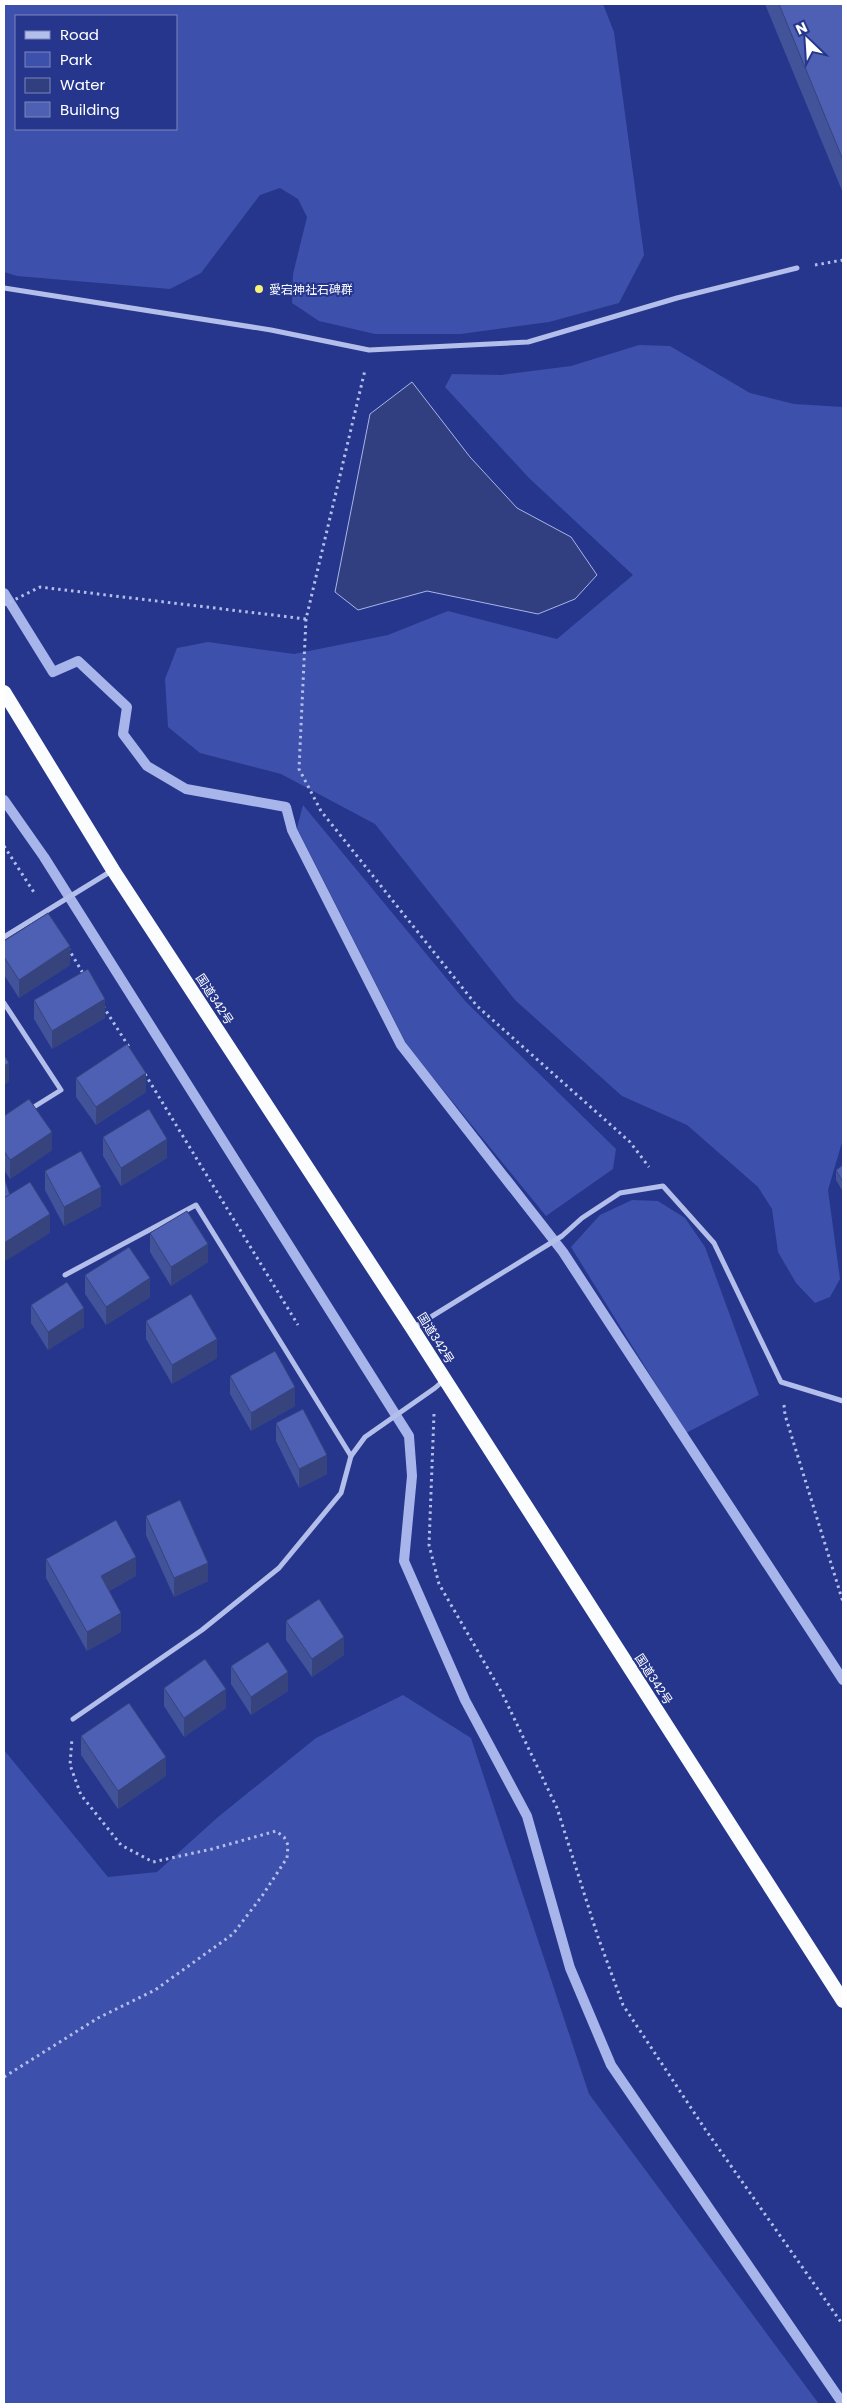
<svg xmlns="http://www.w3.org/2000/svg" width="847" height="2408" font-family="Poppins,'Noto Sans JP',sans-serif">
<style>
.green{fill:#3d50ab;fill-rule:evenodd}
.water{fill:#313e7f;stroke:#a8b5eb}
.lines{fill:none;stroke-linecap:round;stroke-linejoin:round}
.stream{stroke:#a8b5eb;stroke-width:10}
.path{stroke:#b3beea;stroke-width:3;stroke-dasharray:2.5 4;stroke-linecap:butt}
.minor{stroke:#b3beea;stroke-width:5}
.trunk{stroke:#fbfcfe;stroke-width:14}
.wall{fill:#42539a}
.shaded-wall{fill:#36437d}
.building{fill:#4d60b3;stroke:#36437d}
.poi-dot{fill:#f4f277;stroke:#25368c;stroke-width:2}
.labels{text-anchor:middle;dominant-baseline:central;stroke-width:4;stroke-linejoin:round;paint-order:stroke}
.poi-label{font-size:12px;fill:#fff;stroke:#25368c;text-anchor:start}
.street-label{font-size:12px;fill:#fff;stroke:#25368c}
</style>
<rect width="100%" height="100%" fill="#25368c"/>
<g class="green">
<path d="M4 4H603L614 32 644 255 619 303 549 322 461 334H375L319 321 292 303 293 274 307 217 298 199 280 188 260 195 201 273 170 289 17 276 4 272ZM16 16H176V129H16Z"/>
<path d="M639 345 670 346 750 393 794 404 843 407V1139L828 1190 840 1279 830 1297 815 1303 796 1283 778 1252 772 1209 758 1187 687 1125 622 1096 515 1000 375 824 281 774 200 753 168 727 165 679 177 648 208 642 294 654 388 635 448 611 557 639 633 575 529 478 445 387 452 374 501 375 571 366Z"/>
<path d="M303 805 466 1002 616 1149 613 1169 546 1216 408 1047 297 828Z"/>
<path d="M632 1200 658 1201 685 1218 705 1247 759 1395 686 1433 571 1247 600 1215Z"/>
<path d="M403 1695 471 1738 589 2094 819 2404H4V1750L108 1877 157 1872 218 1817 316 1738Z"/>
</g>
<path class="water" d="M412 382 470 457 517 508 571 537 597 575 575 599 538 614 427 591 358 610 335 592 370 414Z"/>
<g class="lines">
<g class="stream">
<path d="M4 593 53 672 78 661 127 707 123 734 147 766 186 789 286 807 292 830 401 1045 563 1252 843 1680"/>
<path d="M4 800 44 857 409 1436 412 1476 404 1561 465 1700 527 1816 570 1968 611 2065 843 2404"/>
</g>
<g class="path">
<path d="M815 265 843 260"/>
<path d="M4 605 40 587 306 619 365 370"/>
<path d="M306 619 299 769 321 811 477 1006 630 1142 649 1167"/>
<path d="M4 846 35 894"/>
<path d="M68 948 84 975"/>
<path d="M103 1006 129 1047"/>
<path d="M145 1074 298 1325"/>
<path d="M784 1405 785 1415 843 1602"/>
<path d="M434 1414 429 1545 439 1584 502 1693 557 1808 598 1937 623 2005 705 2129 843 2325"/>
<path d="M4 2077 98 2018 155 1990 233 1934 262 1896 287 1858 288 1845 284 1837 276 1831 212 1849 153 1862 121 1845 81 1795 70 1765 72 1738"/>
</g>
<g class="minor">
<path d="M4 288 271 330 369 350 528 342 677 298 797 268"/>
<path d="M4 937 113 870"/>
<path d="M4 1003 61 1090 29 1110"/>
<path d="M65 1275 196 1205 351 1456 341 1493 279 1568 202 1630 73 1719"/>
<path d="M413 1328 562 1236 582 1218 620 1193 663 1186 714 1243 781 1382 843 1401"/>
<path d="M351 1456 365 1437 435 1388 444 1380"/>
</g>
<path class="trunk" d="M4 692 113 870 412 1328 843 2001"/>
</g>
<g class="wall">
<path d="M765 4H843V193Z"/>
<path d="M4 941 70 965 19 998 4 975Z"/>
<path d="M34 1000 105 1018 52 1049 34 1019Z"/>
<path d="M76 1078 146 1092 96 1125 76 1097Z"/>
<path d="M4 1116 52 1150 10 1179 4 1170Z"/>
<path d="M103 1137 167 1158 121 1186 103 1156Z"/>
<path d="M843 1165V1192L836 1180V1170Z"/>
<path d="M45 1171 101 1206 64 1226 45 1190Z"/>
<path d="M150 1233 208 1262 171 1286 150 1252Z"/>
<path d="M85 1275 150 1297 106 1325 85 1294Z"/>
<path d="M31 1305 84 1327 48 1350 31 1323Z"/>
<path d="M146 1321 217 1358 172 1384 146 1339Z"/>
<path d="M230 1376 295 1406 251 1431 230 1394Z"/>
<path d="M276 1423 327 1474 299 1488 276 1441Z"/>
<path d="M146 1516 208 1581 174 1597 146 1535Z"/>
<path d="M46 1559 136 1576 109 1591 121 1632 87 1651 46 1578Z"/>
<path d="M286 1621 344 1655 312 1677 286 1640Z"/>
<path d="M231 1666 288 1691 251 1715 231 1684Z"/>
<path d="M164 1688 226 1708 184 1737 164 1706Z"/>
<path d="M81 1736 166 1776 118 1809 81 1755Z"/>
</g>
<g class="shaded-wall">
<path d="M5 879V898H4V880Z"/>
<path d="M70 946V965L19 998V980Z"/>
<path d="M105 999V1018L52 1049V1031Z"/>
<path d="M9 1063V1082L4 1085V1066Z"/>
<path d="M146 1073V1092L96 1125V1107Z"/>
<path d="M52 1132V1150L10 1179V1160Z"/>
<path d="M167 1139V1158L121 1186V1168Z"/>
<path d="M101 1187V1206L64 1226V1207Z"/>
<path d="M50 1214V1233L4 1262V1243Z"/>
<path d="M208 1244V1262L171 1286V1267Z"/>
<path d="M150 1278V1297L106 1325V1307Z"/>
<path d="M84 1308V1327L48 1350V1332Z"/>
<path d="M217 1339V1358L172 1384V1365Z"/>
<path d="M295 1387V1406L251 1431V1413Z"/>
<path d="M327 1455V1474L299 1488V1469Z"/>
<path d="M136 1557V1576L101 1595V1576Z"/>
<path d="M208 1563V1581L174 1597V1578Z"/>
<path d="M121 1613V1632L87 1651V1632Z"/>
<path d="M344 1637V1655L312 1677V1659Z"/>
<path d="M288 1672V1691L251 1715V1697Z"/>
<path d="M226 1689V1708L184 1737V1718Z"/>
<path d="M166 1757V1776L118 1809V1791Z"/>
</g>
<g class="building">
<path d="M779 4H843V160Z"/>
<path d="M48 913 70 946 19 980 4 957V941Z"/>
<path d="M88 969 105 999 52 1031 34 1000Z"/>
<path d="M127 1044 146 1073 96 1107 76 1078Z"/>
<path d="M4 1055 9 1063 4 1066Z"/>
<path d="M29 1099 52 1132 10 1160 4 1151V1116Z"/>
<path d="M149 1109 167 1139 121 1168 103 1137Z"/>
<path d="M81 1151 101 1187 64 1207 45 1171Z"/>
<path d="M843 1165V1182L836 1170Z"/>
<path d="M4 1177 10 1195 4 1198Z"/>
<path d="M30 1182 50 1214 4 1243V1198Z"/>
<path d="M187 1211 208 1244 171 1267 150 1233Z"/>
<path d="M129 1247 150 1278 106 1307 85 1275Z"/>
<path d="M67 1282 84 1308 48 1332 31 1305Z"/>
<path d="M191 1294 217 1339 172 1365 146 1321Z"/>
<path d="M275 1351 295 1387 251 1413 230 1376Z"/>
<path d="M303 1409 327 1455 299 1469 276 1423Z"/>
<path d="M180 1500 208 1563 174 1578 146 1516Z"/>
<path d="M116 1520 136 1557 101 1576 121 1613 87 1632 46 1559Z"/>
<path d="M319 1599 344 1637 312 1659 286 1621Z"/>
<path d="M268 1642 288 1672 251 1697 231 1666Z"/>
<path d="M205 1659 226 1689 184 1718 164 1688Z"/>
<path d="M129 1703 166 1757 118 1791 81 1736Z"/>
</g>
<circle class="poi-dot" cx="259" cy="289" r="5"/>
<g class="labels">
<g class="poi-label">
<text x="269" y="289">愛宕神社石碑群</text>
</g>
<g class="street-label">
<text transform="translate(215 999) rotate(57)">国道342号</text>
<text transform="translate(436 1338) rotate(58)">国道342号</text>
<text transform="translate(654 1679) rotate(57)">国道342号</text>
</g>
</g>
<rect width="847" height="2408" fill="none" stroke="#ffffff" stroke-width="10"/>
<rect x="15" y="15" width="162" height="115" fill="#25368c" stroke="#7c86ba"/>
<rect x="25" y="31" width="25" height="8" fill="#b3beea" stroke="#7c86ba"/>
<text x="60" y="40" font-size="15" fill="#ffffff">Road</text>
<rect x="25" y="52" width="25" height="15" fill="#3d50ab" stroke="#7c86ba"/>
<text x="60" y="65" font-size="15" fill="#ffffff">Park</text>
<rect x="25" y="78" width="25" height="15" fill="#313e7f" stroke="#7c86ba"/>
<text x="60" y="90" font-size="15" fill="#ffffff">Water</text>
<rect x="25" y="102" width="25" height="15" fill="#4d60b3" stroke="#7c86ba"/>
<text x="60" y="115" font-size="15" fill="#ffffff">Building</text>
<g transform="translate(807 40) rotate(335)" stroke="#25368c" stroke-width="4" paint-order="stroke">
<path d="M0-4L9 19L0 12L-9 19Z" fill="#ffffff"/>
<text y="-8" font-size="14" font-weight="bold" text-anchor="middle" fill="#ffffff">N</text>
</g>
</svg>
